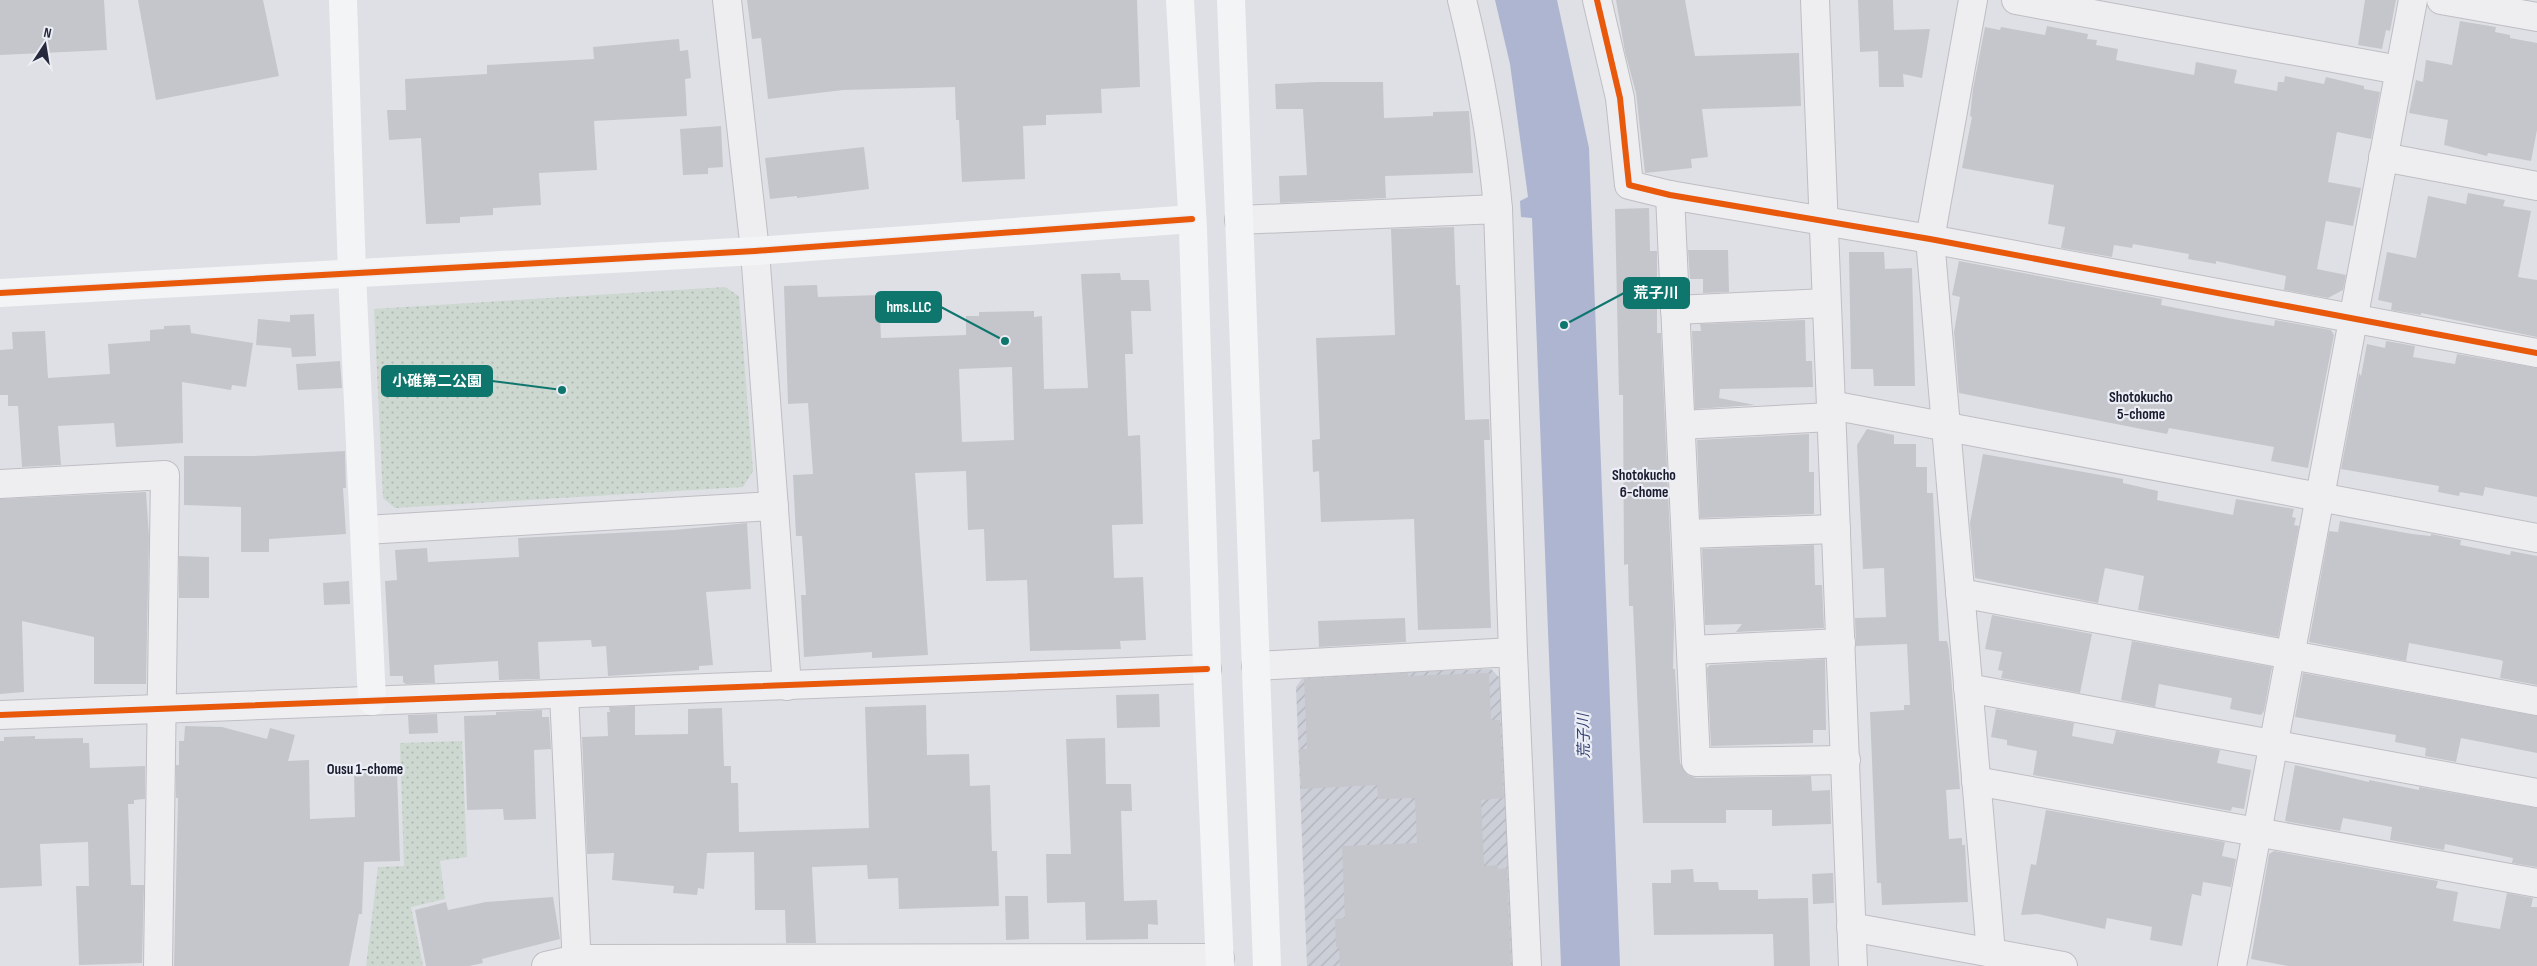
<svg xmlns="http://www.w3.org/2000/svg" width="2537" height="966" font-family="'Sofia Sans Condensed','Noto Sans JP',sans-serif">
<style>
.industrial{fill:url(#industrial-furrows)}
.park{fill:url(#park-dots)}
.water{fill:#adb5d0}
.building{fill:#c5c6cb;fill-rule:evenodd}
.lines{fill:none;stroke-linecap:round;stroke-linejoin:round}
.street-casing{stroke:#bebec3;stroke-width:30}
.street{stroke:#eeeef1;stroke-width:28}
.secondary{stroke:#f3f4f5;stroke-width:28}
.cycleway-casing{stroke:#eceef5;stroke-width:9}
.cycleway{stroke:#e8590c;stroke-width:6}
.labels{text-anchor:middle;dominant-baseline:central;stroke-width:4.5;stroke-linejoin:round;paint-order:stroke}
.neighbourhood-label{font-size:15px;font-weight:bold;fill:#191b2e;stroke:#eceef5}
.water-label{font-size:15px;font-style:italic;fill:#313e71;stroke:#eceef5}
.leader{fill:none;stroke:#0f766e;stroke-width:2}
.callout-dot{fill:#0f766e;stroke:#eceef5;stroke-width:2}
.callout{fill:#0f766e;stroke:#0f766e;stroke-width:2}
.callout-label{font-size:15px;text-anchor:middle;font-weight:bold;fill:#fff}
</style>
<defs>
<pattern id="industrial-furrows" width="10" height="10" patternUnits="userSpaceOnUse" patternTransform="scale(1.25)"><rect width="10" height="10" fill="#cdcfd8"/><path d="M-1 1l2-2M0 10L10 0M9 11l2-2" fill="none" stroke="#b0b2ba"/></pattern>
<pattern id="park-dots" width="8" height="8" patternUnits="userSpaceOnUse" patternTransform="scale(1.25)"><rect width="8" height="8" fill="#cdd8d0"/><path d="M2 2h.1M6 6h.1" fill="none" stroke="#b0b9b4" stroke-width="1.8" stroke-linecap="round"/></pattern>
</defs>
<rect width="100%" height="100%" fill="#dfe0e5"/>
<path class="industrial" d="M1491 669 1505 683 1517 966H1307L1296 687 1304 676Z"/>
<g class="park">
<path d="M725 287 739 296 753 471 743 487 395 508 383 498 374 309Z"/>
<path d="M462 741 467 857 440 861 445 899 411 907 423 966H366L378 867 404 866 400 743Z"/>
</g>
<path class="water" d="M1495 0H1557L1589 148 1620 966H1561L1532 218 1521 217 1520 201 1528 197 1510 64Z"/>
<g class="building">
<path d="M0 0H104L107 50 0 55Z"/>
<path d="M138 0H263L279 76 156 100Z"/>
<path d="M747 0H1137L1140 87 1101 89 1102 113 1046 115V125L1023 126 1025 179 962 182 959 120H956L955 87 843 90 768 99 761 38 752 39Z"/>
<path d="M1616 0H1685L1695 56 1799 53 1801 106 1702 109 1708 157 1691 159 1692 168 1645 173 1636 93 1625 52Z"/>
<path d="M1858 0H1893L1894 30 1930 29 1922 78 1903 74 1904 87H1879L1878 51 1860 52Z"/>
<path d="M2365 0H2396L2390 31 2386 30 2382 49 2358 45Z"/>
<path d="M2460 21 2496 27 2495 32 2510 35V38L2537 43V130L2531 161 2488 153 2487 156 2444 145 2448 120 2409 113 2416 80 2423 82 2426 60 2452 65Z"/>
<path d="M2047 26 2088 34 2087 39 2097 40 2096 45 2118 49 2116 60 2194 75 2196 62 2237 70 2234 83 2277 91 2278 82H2284L2285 76 2324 84 2326 77 2364 86V89L2380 92 2371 139 2337 132 2328 182 2361 188 2353 226 2326 221 2317 269 2346 275 2343 290 2328 298 2284 290 2286 276 2216 261V264L2188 259 2189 254 2133 244 2132 248 2114 245 2112 257 2061 248 2065 227 2048 224 2054 185 1962 168 1972 117 1970 116 1973 89 1985 27 2000 30 2001 27 2045 35Z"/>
<path d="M679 39 680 51 688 50 691 78 685 79 687 116 594 121 597 170 539 173 541 205 493 208V215L460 217V223L426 224 421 138 389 140 387 110H406L405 79 487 74V65L594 59 593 47Z"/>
<path d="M1317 82H1383L1384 118 1433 116V112L1469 111 1473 173 1385 176 1386 198 1280 203 1279 176 1307 175 1303 109H1276L1275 84Z"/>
<path d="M721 126 723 167 708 168V174L683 175 680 129Z"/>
<path d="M864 147 869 189 797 198V196L770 199 765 158Z"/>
<path d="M2468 193 2505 200 2503 206 2531 211 2518 277 2537 280V337L2421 313V315L2391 310 2392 303 2378 300 2387 252 2416 258 2428 196 2466 204Z"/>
<path d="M1649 208 1650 251H1657V333H1661L1674 626 1673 669H1675L1680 763 1688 775 1696 778 1811 776 1812 791 1830 790 1831 824 1772 826V810H1726V823H1643L1633 606H1629L1628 564 1624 565 1623 395H1619L1615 209Z"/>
<path d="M1454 227 1456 285H1460L1465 420 1489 419 1490 440H1484L1491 628 1418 630 1414 519 1321 522 1319 471 1313 472 1312 440 1320 439 1316 338 1395 335 1391 229Z"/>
<path d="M1688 250H1728L1729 292 1703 293V279H1690Z"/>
<path d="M1849 252H1884L1885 269 1912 268 1915 386H1874L1873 369H1851Z"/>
<path d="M1959 261 2162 299 2161 305 2233 319 2274 326 2275 320 2331 330 2334 335 2308 468 2271 461 2274 447 2169 428 2167 434 1959 393 1954 332 1960 297 1952 295Z"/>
<path d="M1120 273 1121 280H1149L1151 311H1131L1133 354H1125L1128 436 1140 435 1143 524 1112 525 1114 578 1143 577 1146 640 1120 641 1121 649 1030 651 1027 580 986 581 984 529 968 530 966 471 915 473 928 655 872 658V652L804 657 801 595H806L802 536H796L793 475 813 474 808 403 788 404 784 286 817 285 818 297 879 295 881 338 966 335V316H979V312L1034 311V317L1042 316 1044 389 1088 388 1081 274ZM1012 367 1014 440 962 442 959 369Z"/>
<path d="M314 314 316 356 292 357 291 348 256 345 258 319 290 322V315Z"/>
<path d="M1805 320 1806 361H1812L1813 387 1720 389 1719 398 1755 405 1695 409 1692 331H1701L1700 324Z"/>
<path d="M190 325 191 333 253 343 246 387 232 385 231 390 182 382 183 443 116 447 114 423 58 426 61 465 22 467 18 406H8V395H0V350L13 349 12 332 45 331 48 378 110 374 108 344 150 341V330L164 329V326Z"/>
<path d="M2386 341 2415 346 2413 357 2455 364 2457 354 2537 368V497L2485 487 2483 496 2460 492 2459 496 2438 492 2439 486 2341 469 2359 373 2361 376 2367 344 2385 348Z"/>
<path d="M340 361 342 388 298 390 296 364Z"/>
<path d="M1867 429 1894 435V444H1916V467H1927V493H1933L1939 641H1947L1949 650 1960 789 1946 790 1949 839 1962 838V845H1965L1968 902 1882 905 1881 883H1877L1870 712 1904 710V705H1910L1907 644 1856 646 1855 618 1886 617 1884 568 1863 569 1857 445Z"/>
<path d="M1809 434V472H1814V514L1700 518 1697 440Z"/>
<path d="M345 451 346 488H343L346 534 269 539V552H241V507L184 505V456H254Z"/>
<path d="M1983 454 2123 479V483L2158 491 2157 500 2233 515 2236 499 2294 509 2292 517 2296 518 2294 525 2299 526 2278 637 2138 610 2144 576 2105 568 2098 603 1975 578 1970 523Z"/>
<path d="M146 492 149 536 146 684H94V637L22 621 24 692 0 694V499Z"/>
<path d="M2340 521 2412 534 2431 536V534L2461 540 2460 545 2510 555 2511 551 2537 556V685L2500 678 2503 661 2500 660 2409 643 2406 661 2309 642 2329 531 2338 532Z"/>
<path d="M747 523 751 589 706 592 713 665 699 666V670L608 676 606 646 592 647 591 640 538 642 540 679 499 680 498 661 434 665 435 683 406 684 403 682V676H390L385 581 397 580 395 550 427 548 428 562 519 557 518 538 674 530Z"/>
<path d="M1814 545 1815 585H1822L1824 628 1736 632 1742 624 1705 625 1702 549Z"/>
<path d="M179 556 209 557V598H179Z"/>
<path d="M349 581 350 604 324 605 323 583Z"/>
<path d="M1992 615 2092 634 2080 693 2001 678 2003 671 1998 670 2002 652 1985 649Z"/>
<path d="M1405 618 1406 642 1319 647 1318 621Z"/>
<path d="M2132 641 2272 667 2264 711 2261 715 2230 709 2232 698 2159 684 2155 707 2121 700Z"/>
<path d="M1825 659 1826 730H1813V743L1711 746 1707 668 1710 665Z"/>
<path d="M1408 673V676L1489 673 1491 720H1500L1504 798 1481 800 1484 866 1498 865V869L1507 868 1511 966H1340L1339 947H1336L1335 919 1345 918 1342 846 1417 843 1415 798 1378 799 1377 785 1301 789 1299 749H1307L1304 679Z"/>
<path d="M2303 673 2537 716V753L2461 738 2456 762 2425 756 2426 748 2395 742 2396 735 2295 717Z"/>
<path d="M1159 694 1160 727 1117 728 1116 695Z"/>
<path d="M926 705 927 755 969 754 970 786 990 785 992 851H997L999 906 899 909 898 878 868 879 867 865 812 867 816 943H786L785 910H755L754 852 707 853 704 889 698 888 697 895 673 893 674 886 612 880 614 853 587 854 582 737 608 736 607 712H610L609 707 635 706V735L688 734V709L722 708 724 766H731V783H738L739 832 869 828 865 707Z"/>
<path d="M1996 709 2074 723 2072 736 2113 744 2116 731 2220 750 2217 763 2251 770 2244 809 2232 807 2231 811 2033 775 2037 751 2007 745V740L1991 737Z"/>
<path d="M542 710V717H549L551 749 534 750 536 819 504 820 503 809 467 810 464 716 496 715V712Z"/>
<path d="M437 714 438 733 409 734 408 715Z"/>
<path d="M185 726 222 727 267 739 270 728 295 735 288 761 309 760 310 819 355 817 354 773 397 771 400 861 364 862 362 914H359L349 966H174L178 798H176V765H179V741H184Z"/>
<path d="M35 736V739L83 738V743H89L90 768 145 766V799L134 800V804H128L131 885H144L142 963 79 965 76 886H89L88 842 40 844 42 886 0 888V741H4V737Z"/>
<path d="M1105 738 1106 784H1131L1132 811H1121L1124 901 1157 900 1158 925 1148 924V939L1086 940 1085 902 1047 903 1046 854H1071L1066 739Z"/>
<path d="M2295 765 2369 782V780L2419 790V787L2537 808V867L2512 863 2513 858 2445 844 2444 850 2390 840 2392 827 2343 818 2340 831 2285 821Z"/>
<path d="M2046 810 2225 842 2222 856 2236 859 2231 887 2203 882 2201 896 2192 894 2182 946 2150 940 2152 927 2107 918 2105 929 2038 914 2021 915 2031 864 2036 865Z"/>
<path d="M2274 851 2438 881 2436 888 2458 892 2453 921 2500 929 2507 893 2533 898 2531 907H2537V966H2288L2251 959 2269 854Z"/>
<path d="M1693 869 1694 882H1718L1719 890H1758V899L1808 898 1810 966H1774L1773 934 1654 935 1652 883H1671V870Z"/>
<path d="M1833 873 1834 903 1813 904 1812 874Z"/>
<path d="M1005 896H1028L1029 939 1006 940Z"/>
<path d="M553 897 560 939 482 959 483 963 469 966H426L415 910 446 902 448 910 486 902Z"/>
</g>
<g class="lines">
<defs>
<g id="street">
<path d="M727 0 755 251 787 686"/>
<path d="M1462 0C1479 69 1492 138 1498 209"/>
<path d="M1597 0 1620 98 1629 185 1670 195 1930 239 2537 353"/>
<path d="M1815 0 1853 966"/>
<path d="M1973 0 1930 239 1991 953"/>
<path d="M2016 0 2399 70"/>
<path d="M2441 0 2537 17"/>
<path d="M2383 157 2537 186"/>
<path d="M1670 195 1696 762 1846 760"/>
<path d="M1239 220 1498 209 1513 652"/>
<path d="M1675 310 1826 303"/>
<path d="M1831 405 2537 538"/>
<path d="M1681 425 1831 417"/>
<path d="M0 484 165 475 158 966"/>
<path d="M365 530 774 506"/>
<path d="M1686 534 1836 529"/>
<path d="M1960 593 2537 701"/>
<path d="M1691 650 1841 643"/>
<path d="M1256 666 1513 652 1527 966"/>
<path d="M1968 688 2537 793"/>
<path d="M564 694 577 966"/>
<path d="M0 715 1207 669"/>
<path d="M1976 781 2537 883"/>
<path d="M1851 927 2063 966"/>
<path d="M546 966 577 959 1220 958"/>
<path d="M2232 966 2413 0"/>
</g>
</defs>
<use href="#street" class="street-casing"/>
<use href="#street" class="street"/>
<g class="secondary">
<path d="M343 0 352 274 372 701"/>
<path d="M1180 0 1193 229 1207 669 1220 966"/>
<path d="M1231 0 1267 966"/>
<path d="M0 293 755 251 1192 219"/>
</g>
<defs>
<g id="cycleway">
<path d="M1597 0 1620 98 1629 185 1670 195 1930 239 2537 353"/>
<path d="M0 293 755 251 1192 219"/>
<path d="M0 715 1207 669"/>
</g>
</defs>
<use href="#cycleway" class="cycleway-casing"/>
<use href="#cycleway" class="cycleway"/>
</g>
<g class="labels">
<g class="neighbourhood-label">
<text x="2141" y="397">Shotokucho<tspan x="2141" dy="17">5-chome</tspan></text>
<text x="1644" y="475">Shotokucho<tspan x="1644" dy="17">6-chome</tspan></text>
<text x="365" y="769">Ousu 1-chome</text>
</g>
<g class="water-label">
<text transform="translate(1584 736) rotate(-91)">荒子川</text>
</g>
</g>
<path class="leader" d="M1564 325L1624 293M1005 341L941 307M562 390L492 381"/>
<g class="callout-dot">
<circle cx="1564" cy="325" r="5"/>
<circle cx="1005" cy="341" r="5"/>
<circle cx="562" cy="390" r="5"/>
</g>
<g class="callout">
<rect x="1624" y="278" width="65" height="30" rx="5"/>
<rect x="876" y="292" width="65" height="30" rx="5"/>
<rect x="382" y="366" width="110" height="30" rx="5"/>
</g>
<g class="callout-label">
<text x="1656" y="298">荒子川</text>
<text x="909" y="312">hms.LLC</text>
<text x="437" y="386">小碓第二公園</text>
</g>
<g transform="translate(45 45) rotate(12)" stroke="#eceef5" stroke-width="4" paint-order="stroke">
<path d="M0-4L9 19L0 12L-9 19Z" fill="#27293d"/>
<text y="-8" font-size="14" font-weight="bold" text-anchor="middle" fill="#27293d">N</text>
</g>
</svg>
